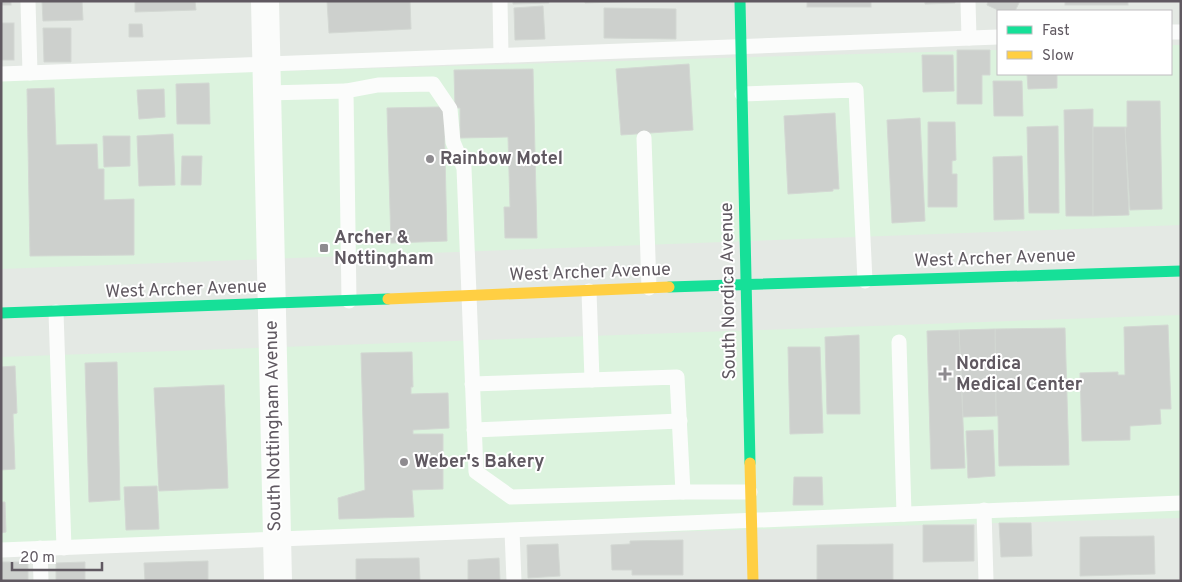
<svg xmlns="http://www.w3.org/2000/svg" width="1182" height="582" font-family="Overpass,sans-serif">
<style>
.commercial{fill:#dcf3de}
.building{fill:#cdd0cd;stroke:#d3d8d3}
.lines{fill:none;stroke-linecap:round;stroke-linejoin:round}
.lane{stroke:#fbfcfb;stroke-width:15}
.street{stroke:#fbfcfb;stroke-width:28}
.fast{stroke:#16e098;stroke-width:11}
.slow{stroke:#ffcf43;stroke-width:11}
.poi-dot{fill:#8e8b8f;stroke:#fff;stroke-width:2}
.labels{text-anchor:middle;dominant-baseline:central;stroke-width:4;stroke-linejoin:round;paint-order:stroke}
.poi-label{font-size:18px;font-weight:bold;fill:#605961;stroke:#fff;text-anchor:start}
.street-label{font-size:18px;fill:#605961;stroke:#fff}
</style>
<rect width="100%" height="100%" fill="#e4e9e4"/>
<g class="commercial">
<path d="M1171 45H1181V225L1 269V79L998 50V74H1171Z"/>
<path d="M1181 315V518L1 550V357Z"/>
</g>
<g class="building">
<rect x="1" y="1" width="10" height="4"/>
<path d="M42 1H82L83 20 43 21Z"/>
<path d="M135 1H195L196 10 135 12Z"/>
<path d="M327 1H410L411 29 329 33Z"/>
<path d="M513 1H549V3L513 4Z"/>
<path d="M585 1H643L585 3Z"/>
<rect x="807" y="1" width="64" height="6"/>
<path d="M925 1H955V3L925 4Z"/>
<path d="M988 1H1020L1015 11H1000L987 5Z"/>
<rect x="1065" y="1" width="63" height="4"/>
<path d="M543 6 545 39 515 40 514 8Z"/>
<path d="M604 8 676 9V39L604 38Z"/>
<rect x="1" y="23" width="13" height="37"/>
<path d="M129 24H142L143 37H129Z"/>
<path d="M43 28H71V62H44Z"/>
<path d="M957 50H990V75H982V104H957Z"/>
<path d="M922 55H953L954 91 923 92Z"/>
<path d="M689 64 693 130 621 135 616 69Z"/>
<path d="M533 69 537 238H505L504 207H510L508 137 460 138V108H455L454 70Z"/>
<path d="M1027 74H1057V88L1028 89Z"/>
<path d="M993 81H1022L1023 116H994Z"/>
<path d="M209 83 210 124H177L176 84Z"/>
<path d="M54 88 56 145 97 144 98 169H104V200L134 199V255L30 256 27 89Z"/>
<path d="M164 89 165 117 139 119 137 90Z"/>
<path d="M1127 101H1160L1162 209 1130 210 1125 127H1127Z"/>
<path d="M439 107 444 112 447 241 391 243 387 108Z"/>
<path d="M1093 109V216H1066L1064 110Z"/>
<path d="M835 113 839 189H833V191L788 194 784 116Z"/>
<path d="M920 118 925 221 892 223 887 120Z"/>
<path d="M928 122H955L956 160 952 161V174H957V207H928Z"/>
<path d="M1058 126 1059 213H1029L1027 127Z"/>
<path d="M1093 127H1125L1129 215 1093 216Z"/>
<path d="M173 134 175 185 139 186 137 136Z"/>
<path d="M103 136H130V166L104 167Z"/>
<path d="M182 156H202L201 185H181Z"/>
<path d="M1022 156 1024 219 994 220 993 157Z"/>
<path d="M1168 325 1171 409H1160L1161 424 1130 426V440L1082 441 1080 373 1118 372V375H1125L1124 327Z"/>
<path d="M1065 328 1069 465 999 466 998 416H996L995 329Z"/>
<path d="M995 329 996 416 963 417 959 330Z"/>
<path d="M959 330 965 468 931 469 927 331Z"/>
<path d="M859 335 860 414H827L825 337Z"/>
<path d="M788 347H820L823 433 790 434Z"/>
<path d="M412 352 413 387H411V394L448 393 449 428 413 430V434H443V489L412 490 414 517 339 519 338 498 365 490 361 353Z"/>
<path d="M117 362 120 500 89 502 85 363Z"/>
<path d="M15 366 17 413 13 414 15 469 1 470V367Z"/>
<path d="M224 385 228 488 159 491 154 388Z"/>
<path d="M993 430 995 476 968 478 966 431Z"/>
<path d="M794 477H822L823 505H793Z"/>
<path d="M157 486 159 529 126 530 124 487Z"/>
<path d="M1 502H5L6 532 1 533Z"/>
<path d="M999 523H1031L1032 556 1001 557Z"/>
<path d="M923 525H974V561L923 562Z"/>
<path d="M1154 536 1155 574 1080 576V537Z"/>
<path d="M683 540V575H632V570H612L611 545 630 544V541Z"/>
<path d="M558 544 560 576 528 578 527 545Z"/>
<path d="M893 544V581H817V545Z"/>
<path d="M419 558 420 581H356V559Z"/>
<path d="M499 558 500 581H468V560Z"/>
<path d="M208 561V581H145L144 563Z"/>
<rect x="1" y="562" width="27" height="19"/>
<path d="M85 562V581H56V563Z"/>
</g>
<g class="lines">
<g class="lane">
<path d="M28 1 30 73"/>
<path d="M500 1 501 55"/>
<path d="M968 1 969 38"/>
<path d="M1171 32H1181"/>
<path d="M1 74 998 37"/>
<path d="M267 93 346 91"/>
<path d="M742 94 856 90 865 281"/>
<path d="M644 138 649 288"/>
<path d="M589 291 592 380"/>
<path d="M349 301 346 91 378 85 433 84 450 109 453 142 464 168 476 472 511 497 683 492H750"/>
<path d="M56 312 64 548"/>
<path d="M899 342 904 514"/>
<path d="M472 384 677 377 683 492"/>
<path d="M474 430 680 421"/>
<path d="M984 510 986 581"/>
<path d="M512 531 514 581"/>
<path d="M40 548 41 581"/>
<path d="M1 550C394 536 788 518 1181 503"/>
</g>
<path class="street" d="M265 1 278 581"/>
<g class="fast">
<path d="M740 1 750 463"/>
<path d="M669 287 1181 271"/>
<path d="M1 313 388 299"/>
</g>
<g class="slow">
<path d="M388 299 669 287"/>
<path d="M750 463 753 581"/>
</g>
</g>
<g class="poi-dot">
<circle cx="430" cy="159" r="5"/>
<rect x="319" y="243" width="10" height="10" rx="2.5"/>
<path d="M942.5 366.5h5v5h5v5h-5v5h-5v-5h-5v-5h5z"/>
<circle cx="404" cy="462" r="5"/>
</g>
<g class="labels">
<g class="poi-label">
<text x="440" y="159">Rainbow Motel</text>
<text x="334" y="238">Archer &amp;<tspan x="334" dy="21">Nottingham</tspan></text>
<text x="956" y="364">Nordica<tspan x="956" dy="21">Medical Center</tspan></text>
<text x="414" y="462">Weber's Bakery</text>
</g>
<g class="street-label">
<text transform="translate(995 259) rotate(-2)">West Archer Avenue</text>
<text transform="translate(590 273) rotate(-2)">West Archer Avenue</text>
<text transform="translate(186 290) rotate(-2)">West Archer Avenue</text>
<text transform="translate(729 291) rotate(-91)">South Nordica Avenue</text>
<text transform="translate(274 426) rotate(-91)">South Nottingham Avenue</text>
</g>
</g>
<rect width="1182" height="582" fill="none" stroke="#605961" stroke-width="5"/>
<rect x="997" y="10" width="175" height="65" fill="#ffffff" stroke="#bfbdc0"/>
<rect x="1007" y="26" width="25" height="8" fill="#16e098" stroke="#bfbdc0"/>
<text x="1042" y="35" font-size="15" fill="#605961">Fast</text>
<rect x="1007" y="51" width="25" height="8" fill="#ffcf43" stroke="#bfbdc0"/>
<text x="1042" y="60" font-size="15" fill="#605961">Slow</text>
<path d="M12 562v8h90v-8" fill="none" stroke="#605961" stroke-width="2.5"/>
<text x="20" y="562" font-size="15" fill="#605961" stroke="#ffffff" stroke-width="4" paint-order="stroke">20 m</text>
</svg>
